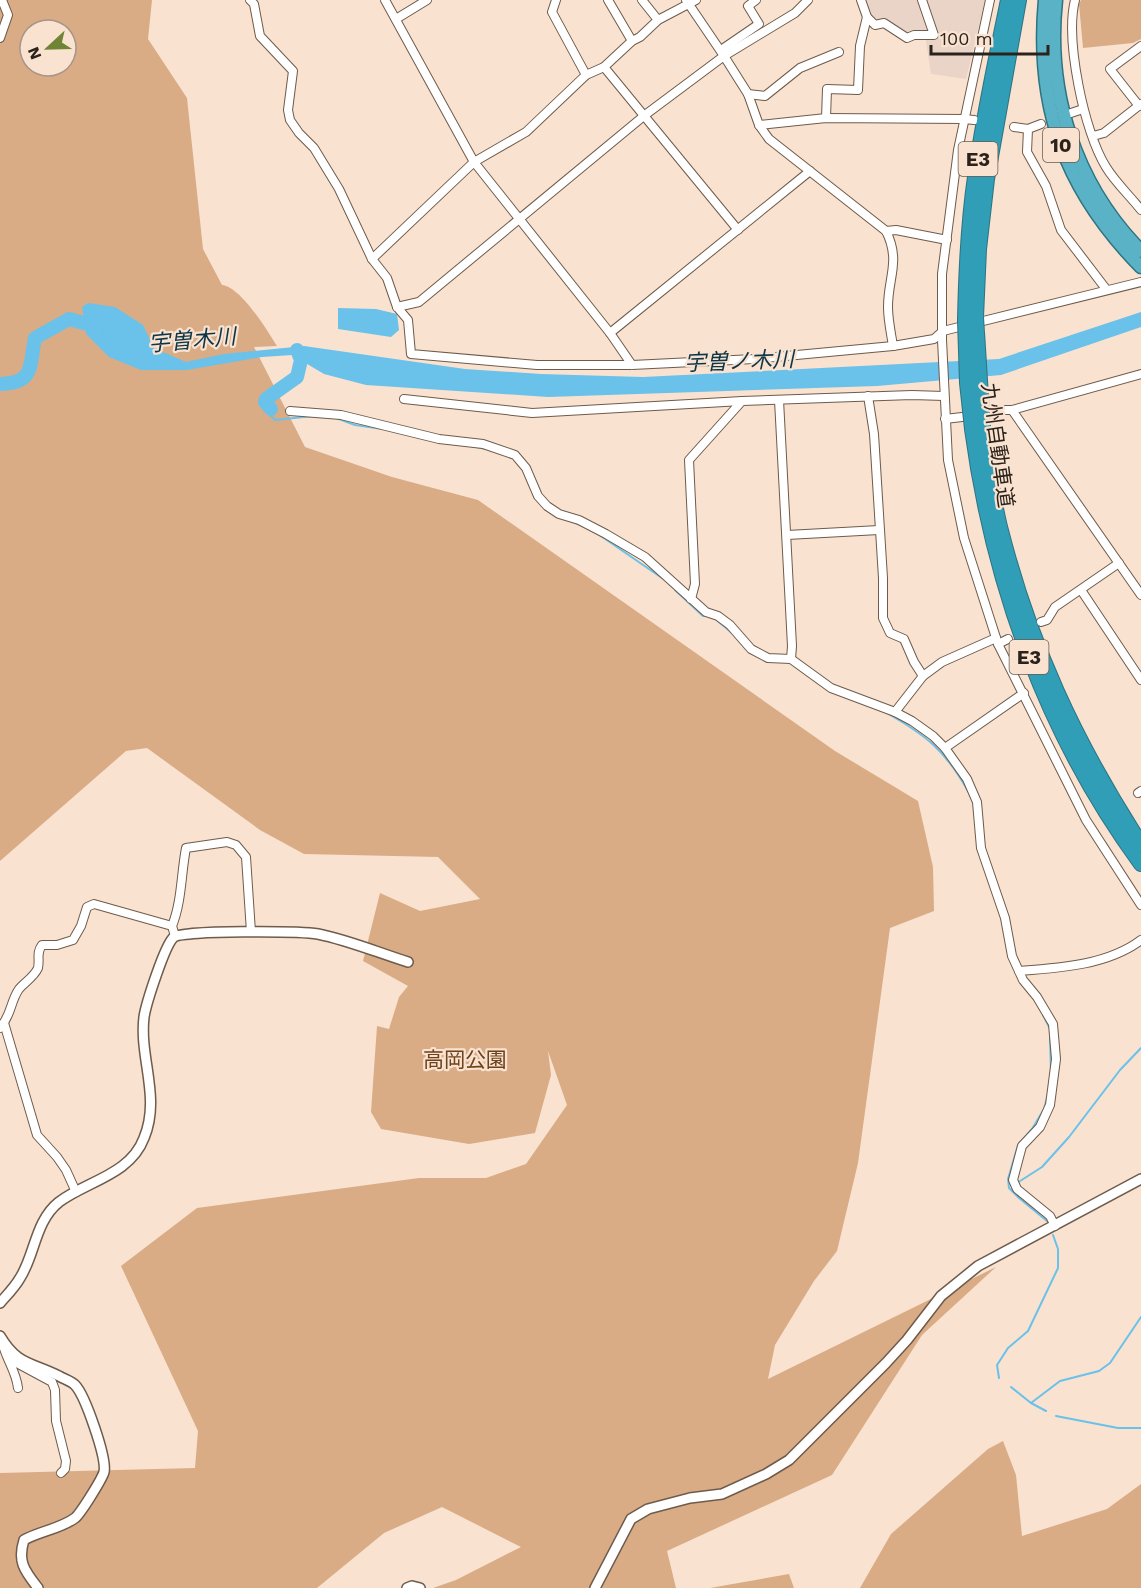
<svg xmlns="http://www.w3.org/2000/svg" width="1141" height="1588" font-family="'Work Sans','Noto Sans JP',sans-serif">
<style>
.medical{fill:#ead4c7}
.green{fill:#d9ac86;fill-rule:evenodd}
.water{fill:#6ac1ea}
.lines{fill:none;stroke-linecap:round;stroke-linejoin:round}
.stream{stroke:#6ac1ea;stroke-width:2}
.river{stroke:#6ac1ea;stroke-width:14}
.minor-casing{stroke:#6e5b4b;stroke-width:10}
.tertiary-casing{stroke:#6e5b4b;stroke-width:12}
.trunk-casing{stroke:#2e7380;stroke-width:15}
.motorway-casing{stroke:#2e7380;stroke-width:16}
.minor{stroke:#fff;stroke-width:8}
.tertiary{stroke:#fff;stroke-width:9}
.trunk{stroke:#5ab2c6;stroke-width:12}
.motorway{stroke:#309eb7;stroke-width:14}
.motorway-bridge-casing{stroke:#2e7380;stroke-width:16;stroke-linecap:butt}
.motorway-bridge{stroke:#309eb7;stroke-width:14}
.labels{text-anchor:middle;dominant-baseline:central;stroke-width:4.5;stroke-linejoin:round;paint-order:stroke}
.shield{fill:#f9e2d0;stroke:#685c51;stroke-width:1.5}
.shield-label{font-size:20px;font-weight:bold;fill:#2a221b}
.street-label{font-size:21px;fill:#2a221b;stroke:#f9e2d0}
.park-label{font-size:21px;fill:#6d431b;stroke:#f9e2d0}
.water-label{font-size:22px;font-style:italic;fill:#0e3647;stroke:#f9e2d0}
</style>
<rect width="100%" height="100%" fill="#f9e2d0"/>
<path class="medical" d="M862 0H985L966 79 931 74 925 35 901 38 870 21Z"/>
<g class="green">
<path d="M0 0H152L148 39 187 98 203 249 222 285C241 287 267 330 277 346L254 347 305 447 392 477 478 500 835 751 918 801 933 867 934 911 890 928 858 1163 837 1251 814 1281 775 1345 768 1379 996 1267 922 1335 832 1475 667 1551 676 1588H433L456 1580 521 1547 442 1507 384 1533 317 1588H0V1473L195 1468 198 1431 121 1266 197 1208 419 1178H486L526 1164 567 1105 548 1051 551 1075 535 1133 469 1144 381 1129 371 1112 377 1026 389 1029 399 997 408 986 363 961 380 893 420 911 480 899 438 857 304 854 260 830 147 748 126 751 0 861ZM30 30H66V66H30Z"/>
<path d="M1081 0H1141V39L1133 43 1083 48 1079 4Z"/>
<path d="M1003 1441 1016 1475 1022 1536 1107 1509 1141 1484V1588H860L891 1534 988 1449Z"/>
<path d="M789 1574 794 1588H710Z"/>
</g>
<g class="water">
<path d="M88 303 115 307 143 325 154 348 186 362 224 354 304 346 465 369 541 374 643 377 999 359 1141 312V327L1001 375 877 386 548 397 366 385 324 374 292 355 262 357 187 370H141L109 357 86 334 82 307Z"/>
<path d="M338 308 376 309 397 314 399 330 391 337 338 329Z"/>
</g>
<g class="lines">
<g class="stream">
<path d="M271 409V416L275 420 313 416"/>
<path d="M336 418 355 425 383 429"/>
<path d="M471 446 486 449"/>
<path d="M568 520 585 527"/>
<path d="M598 534 662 578"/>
<path d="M675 590 703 616H707"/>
<path d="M713 617 732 633"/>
<path d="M885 712C926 735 945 750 968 791"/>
<path d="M1043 1015 1050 1029"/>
<path d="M1050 1038 1051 1071"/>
<path d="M1017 1183 1042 1167 1069 1137 1120 1070 1141 1048"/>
<path d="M1047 1221 1019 1198 1009 1188 1008 1179 1018 1145 1032 1129 1044 1109 1048 1094"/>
<path d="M999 1378 997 1365 1008 1348 1028 1331 1058 1268V1249L1053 1235"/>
<path d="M1011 1387 1031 1403 1046 1411"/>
<path d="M1031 1403 1060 1381 1099 1371 1110 1363 1141 1317"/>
<path d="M1056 1416 1118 1428H1141"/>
</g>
<g class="river">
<path d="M0 384C35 383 29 367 35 338L69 319 91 325 97 332"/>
<path d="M271 409 265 402 266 399 297 377 301 360 297 350"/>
</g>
<defs>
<g id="minor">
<path d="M250 0 254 4 260 36 293 71 288 110 290 120 299 133 314 148 339 189 372 259 387 278 397 307 408 320 411 354 537 365H632L754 359 893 346 934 339 943 331 1141 282"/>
<path d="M385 0 474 162 610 333 632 365"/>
<path d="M556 0 552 12 586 75"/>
<path d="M608 0 632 41"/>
<path d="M642 0 658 20"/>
<path d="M686 0 724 56 748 94 759 125 769 139 886 231C901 261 888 277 888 307 888 320 891 333 893 346"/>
<path d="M990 0 958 150 942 274V340L948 460 964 538 998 644 1086 820 1141 905"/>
<path d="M1075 0C1065 40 1084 132 1106 167 1115 182 1130 196 1141 210"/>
<path d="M867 17 875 25 884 23 907 38 914 35H934L922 0"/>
<path d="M396 19 427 0"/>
<path d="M0 38 8 15 2 0"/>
<path d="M721 50 759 24 748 6 756 0"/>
<path d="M604 67 738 230"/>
<path d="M748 94 765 96 800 68 839 52"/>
<path d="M1139 106 1110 69 1141 46"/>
<path d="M1071 113 1083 109"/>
<path d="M826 118 827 89 858 90 860 46 867 17 861 0"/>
<path d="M1041 124 1028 129 1027 152 1046 186 1061 230 1106 289"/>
<path d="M759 125 826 118 964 119 974 120"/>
<path d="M1014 127 1028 129"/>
<path d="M1093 136 1104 133 1141 104"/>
<path d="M886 231 896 230 947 240"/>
<path d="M372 259 474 162 526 132 586 75 604 67 632 41 640 37 658 20 696 0"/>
<path d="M397 307 419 302 645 115 724 56 795 13 808 0"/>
<path d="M610 333 810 171"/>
<path d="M868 396 874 434 883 578V618L890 633 904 639 914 662 923 676 895 712"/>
<path d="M404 399 532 413 742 401"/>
<path d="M779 400 792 646 791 659"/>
<path d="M1012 410 1141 595"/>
<path d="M290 411 341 415 439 439 483 444 515 455 526 468 538 496 547 506 559 514 579 520 606 534 645 557 706 612 718 616 730 625 751 649 768 658 791 659 831 688 895 712 912 721 933 736 945 748 967 779 977 802 981 848 1005 918 1012 956 1023 980 1037 997 1053 1024 1056 1059 1050 1105 1040 1127 1022 1146 1013 1180 1017 1189 1050 1216 1055 1226"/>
<path d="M945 419 962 417 989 410H1012L1141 374"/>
<path d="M787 535 879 530"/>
<path d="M1081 590 1141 680"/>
<path d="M691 599 695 584 689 460 742 401 912 395 944 396"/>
<path d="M1041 622 1047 620 1055 607 1119 563"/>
<path d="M998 644 1008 639"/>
<path d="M923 676 942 662 996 638"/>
<path d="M945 748 1024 693"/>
<path d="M1138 793 1141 791"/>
<path d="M172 926C182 901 181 874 186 848L227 842 236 845 246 857 251 932"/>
<path d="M1019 971C1060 968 1108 965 1141 940"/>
<path d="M4 1023 37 1135 57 1157 66 1170 76 1192"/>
<path d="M0 1028C12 1014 10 1002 19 989 25 982 34 977 38 968 40 959 36 953 42 945H57L73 940 81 926 87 907 94 904 172 926 175 936"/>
<path d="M2 1341C5 1358 16 1370 18 1388"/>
<path d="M11 1354 13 1361 52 1382 55 1390 56 1421 66 1461 65 1469 61 1473"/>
</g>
<g id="tertiary">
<path d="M0 1303C7 1295 15 1287 20 1278 35 1255 35 1221 59 1202 87 1181 130 1175 144 1138 161 1097 139 1058 144 1017 146 1004 165 944 174 937 183 930 301 931 318 934 348 940 379 953 408 962"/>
<path d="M0 1336C17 1365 31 1362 59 1376 64 1379 71 1381 75 1385 85 1395 107 1458 104 1472 102 1479 81 1513 75 1518 60 1529 40 1531 24 1540 17 1562 25 1571 38 1588"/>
<path d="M407 1588 412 1586 420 1588"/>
<path d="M595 1588 631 1519 648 1509 690 1498 722 1494 766 1474 789 1460 886 1363 907 1340 941 1296 978 1266 1141 1179"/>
</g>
<g id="trunk">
<path d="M1045 0C1035 107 1065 190 1141 267"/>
<path d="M1056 0C1046 93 1075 184 1141 251"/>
</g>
<g id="motorway">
<path d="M976 317 979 249 987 179 1019 0"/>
<path d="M965 320C966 272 968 224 975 177 983 117 996 59 1008 0"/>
<path d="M983 427C988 461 992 494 1000 527 1030 645 1075 742 1141 844"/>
<path d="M972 429C993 585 1047 736 1141 864"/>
</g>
</defs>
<use href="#minor" class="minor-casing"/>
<use href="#tertiary" class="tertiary-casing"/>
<use href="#trunk" class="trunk-casing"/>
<use href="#motorway" class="motorway-casing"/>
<use href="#minor" class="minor"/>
<use href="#tertiary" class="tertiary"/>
<use href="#trunk" class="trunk"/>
<use href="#motorway" class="motorway"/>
<defs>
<g id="motorway-bridge">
<path d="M976 317 983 427"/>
<path d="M965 320 967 383 972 429"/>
</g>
</defs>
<use href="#motorway-bridge" class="motorway-bridge-casing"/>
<use href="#motorway-bridge" class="motorway-bridge"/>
</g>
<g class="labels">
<g class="shield">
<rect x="1043" y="128" width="36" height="34" rx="4.5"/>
<rect x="958.5" y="142" width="39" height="34" rx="4.5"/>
<rect x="1009.5" y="640" width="39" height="34" rx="4.5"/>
</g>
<g class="shield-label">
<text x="1061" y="145">10</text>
<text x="978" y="159">E3</text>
<text x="1029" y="657">E3</text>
</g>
<g class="street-label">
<text transform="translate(998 445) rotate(82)">九州自動車道</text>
</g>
<g class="park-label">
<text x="465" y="1059">高岡公園</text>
</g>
<g class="water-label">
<text transform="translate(192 340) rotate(-5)">宇曽木川</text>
<text transform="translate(739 361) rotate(-2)">宇曽ノ木川</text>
</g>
</g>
<g transform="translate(48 48) rotate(248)"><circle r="28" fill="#f9e2d0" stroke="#a69588" stroke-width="1.5"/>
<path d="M0-4.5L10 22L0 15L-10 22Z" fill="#708435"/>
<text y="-9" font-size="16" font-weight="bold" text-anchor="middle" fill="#2a221b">N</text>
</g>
<path d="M931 45v9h117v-9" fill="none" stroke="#2a221b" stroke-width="3"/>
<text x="940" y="45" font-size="18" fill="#2a221b" stroke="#f9e2d0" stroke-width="4.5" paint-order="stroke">100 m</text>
</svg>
